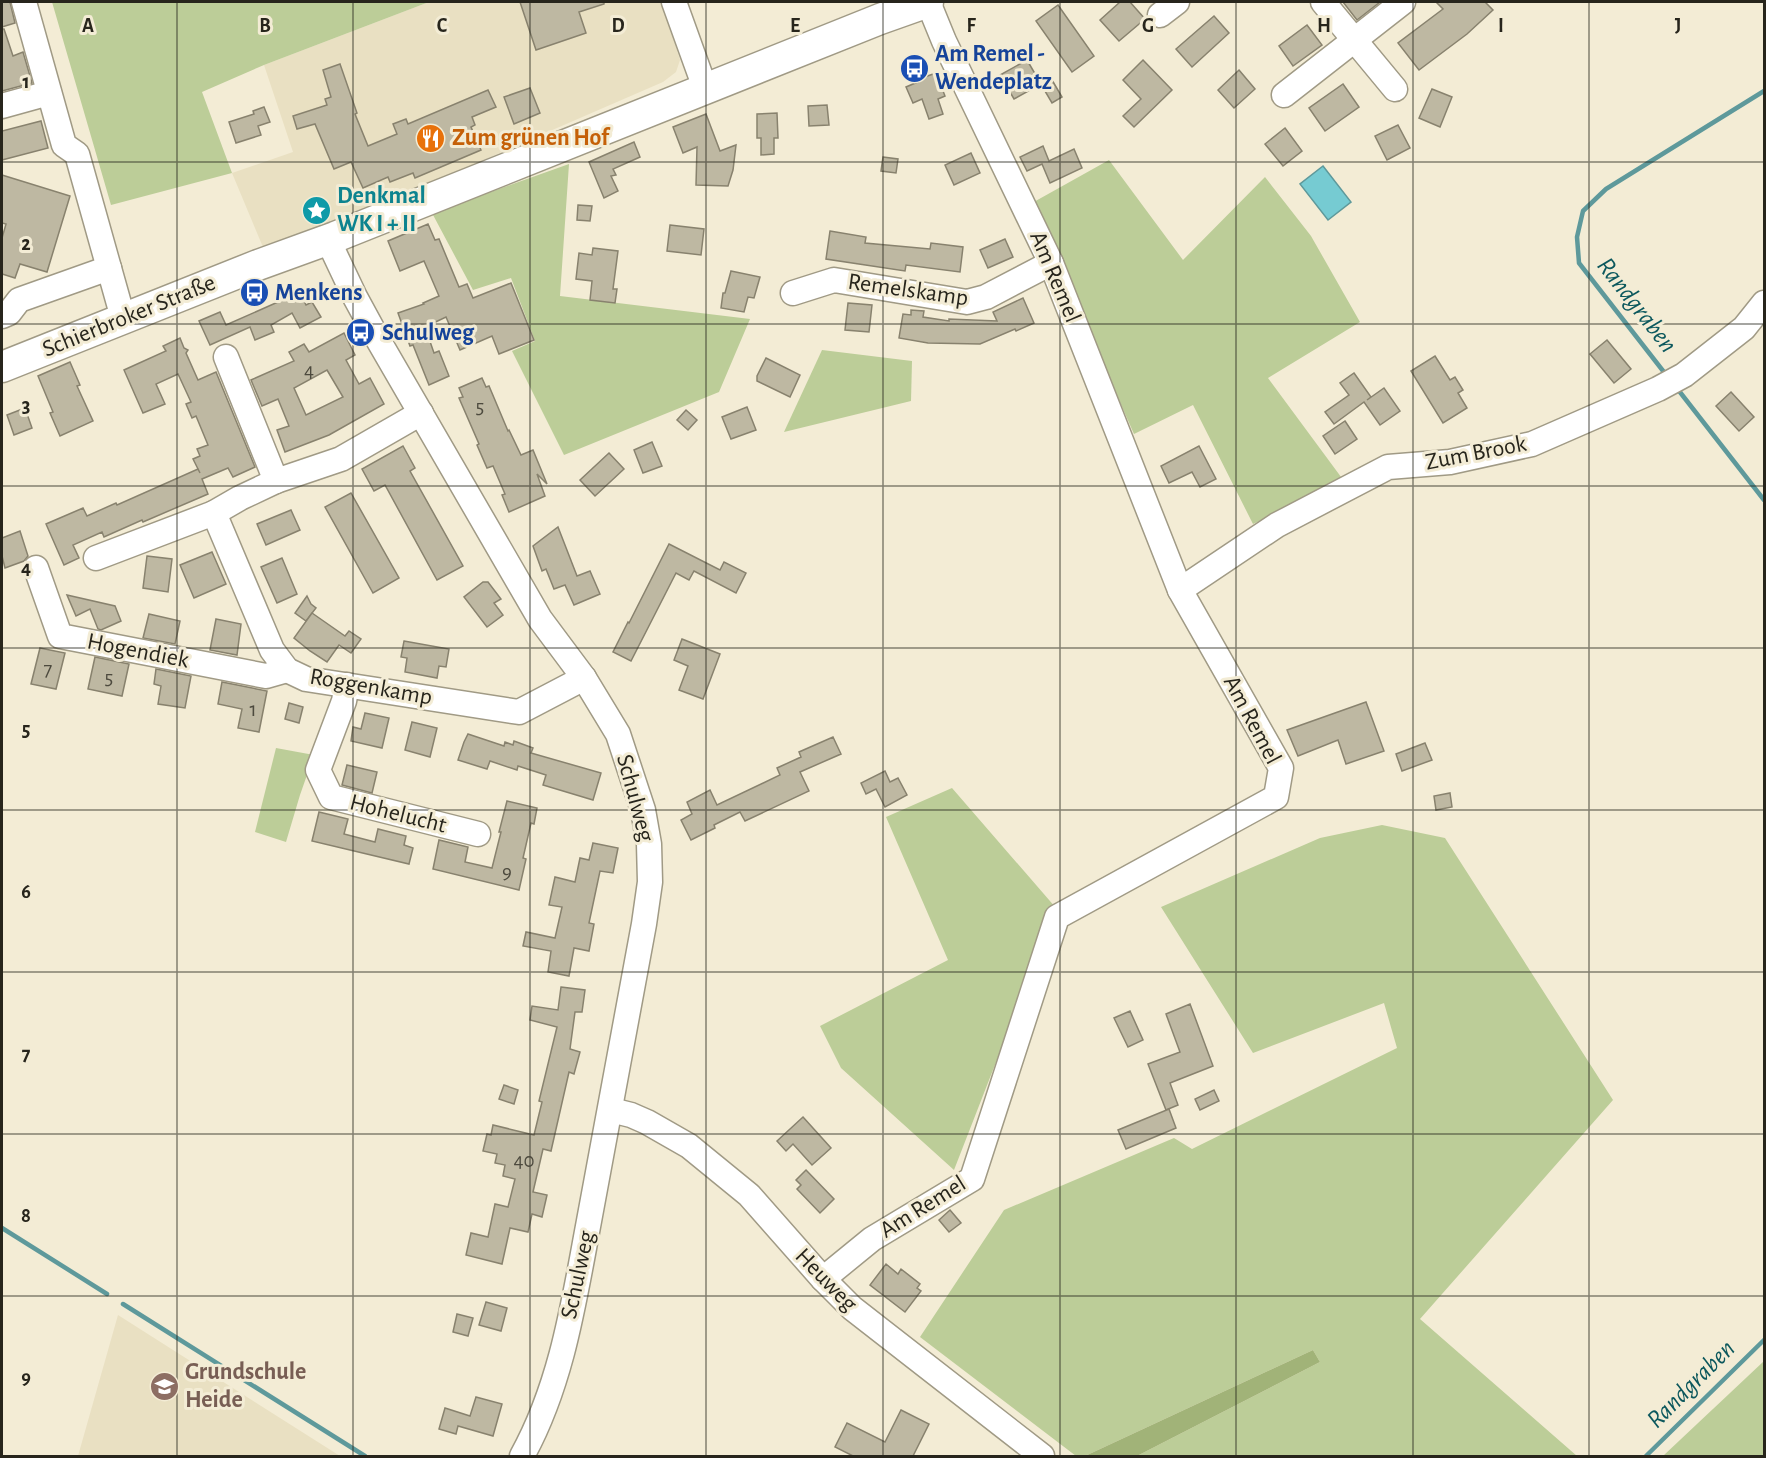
<svg xmlns="http://www.w3.org/2000/svg" width="1766" height="1458" font-family="'Alegreya Sans',sans-serif">
<style>
.built{fill:#e9e0c2}
.green{fill:#bccd98}
.forest{fill:#a1b378}
.water{fill:#76cbd2;stroke:#5e999b;stroke-width:1.5}
.lines{fill:none;stroke-linecap:round;stroke-linejoin:round}
.stream{stroke:#5e999b;stroke-width:4.5}
.building{fill:#beb8a2;stroke:#88826e;stroke-width:1.5;fill-rule:evenodd}
.minor-casing{stroke:#a09a85;stroke-width:27}
.major-casing{stroke:#a09a85;stroke-width:33}
.minor{stroke:#fff;stroke-width:24}
.major{stroke:#fff;stroke-width:30}
.grid{fill:none;stroke:#27251c;stroke-width:1.5;stroke-opacity:0.55}
.labels{text-anchor:middle;dominant-baseline:central;stroke-width:6;stroke-linejoin:round;paint-order:stroke}
.number-label{font-size:21px;fill:#4d4a3e}
.transit-label{font-size:24px;font-weight:bold;fill:#164399;stroke:#f3ecd5;text-anchor:start}
.food-label{font-size:24px;font-weight:bold;fill:#c56008;stroke:#f3ecd5;text-anchor:start}
.culture-label{font-size:24px;font-weight:bold;fill:#0d838f;stroke:#f3ecd5;text-anchor:start}
.street-label{font-size:24px;fill:#27251c;stroke:#f3ecd5}
.education-label{font-size:24px;font-weight:bold;fill:#785e54;stroke:#f3ecd5;text-anchor:start}
.water-label{font-size:26px;font-style:italic;fill:#0c585d;stroke:#f3ecd5}
.grid-label{font-size:20px;text-anchor:middle;font-weight:bold;fill:#27251c;stroke:#f3ecd5;stroke-width:6;stroke-linejoin:round;paint-order:stroke}
</style>
<rect width="100%" height="100%" fill="#f3ecd5"/>
<g class="built">
<path d="M429 2H662L680 60 676 72 663 82 343 221 265 252 232 173 293 152 264 65Z"/>
<path d="M118 1315 340 1456H78Z"/>
</g>
<g class="green">
<path d="M52 2H429L264 65 202 92 232 173 111 205Z"/>
<path d="M1109 160 1183 260 1265 177 1311 236 1360 322 1268 378 1344 481 1253 524 1193 405 1134 434 1032 203Z"/>
<path d="M569 164 560 296 750 319 719 392 564 455 512 351 535 341 511 278 473 290 432 213Z"/>
<path d="M822 350 912 361 911 401 784 432Z"/>
<path d="M276 748 314 755 300 795 286 842 255 832Z"/>
<path d="M952 788 1056 908 954 1170 841 1068 820 1026 948 960 886 817Z"/>
<path d="M1382 825 1445 838 1613 1100 1420 1319 1577 1456H1137L1320 1362 1313 1350 1085 1456H1076L920 1337 1004 1210 1174 1138 1192 1149 1397 1048 1384 1003 1253 1053 1161 907 1320 838Z"/>
<path d="M1764 1361V1456H1663Z"/>
</g>
<path class="forest" d="M1313 1350 1320 1362 1137 1456H1085Z"/>
<path class="water" d="M1323 166 1351 202 1328 220 1300 184Z"/>
<g class="lines">
<g class="stream">
<path d="M1667 376 1579 263 1577 237 1583 211 1606 189 1764 91"/>
<path d="M1676 387 1764 500"/>
<path d="M2 1228 107 1294"/>
<path d="M123 1304 365 1456"/>
<path d="M1646 1456 1764 1340"/>
</g>
</g>
<g class="building">
<path d="M2 2H10L15 23 2 27Z"/>
<path d="M520 2H604V4L579 12 586 33 536 50Z"/>
<path d="M1120 2H1130L1145 19 1119 41 1100 20Z"/>
<path d="M1343 2H1380L1357 20Z"/>
<path d="M1436 2H1485L1493 10 1467 34 1419 70 1398 43 1443 9Z"/>
<path d="M1058 5 1094 56 1072 72 1036 21Z"/>
<path d="M1214 16 1229 33 1192 67 1176 49Z"/>
<path d="M1307 25 1322 45 1293 66 1279 46Z"/>
<path d="M2 29H4L13 56 23 52 32 83 2 91Z"/>
<path d="M1027 60 1041 84 1014 99 1000 75Z"/>
<path d="M1143 60 1172 90 1134 127 1123 116 1141 99 1123 80Z"/>
<path d="M340 64 357 113 355 114 368 146 397 134 393 124 406 119 408 124 488 90 496 107 472 117 475 125 471 127 481 150 415 178 413 173 390 182 388 177 363 188 351 162 334 169 315 124 297 129 293 116 327 105 325 99 331 97 323 70Z"/>
<path d="M1239 70 1255 89 1234 108 1218 90Z"/>
<path d="M936 73 945 96 938 99 943 114 929 119 922 99 913 103 906 87 920 81 919 79Z"/>
<path d="M1052 80 1062 97 1052 103 1042 86Z"/>
<path d="M1343 84 1359 107 1325 131 1309 108Z"/>
<path d="M530 88 540 113 514 124 504 97Z"/>
<path d="M1432 89 1452 97 1440 127 1419 118Z"/>
<path d="M827 105 829 125 809 126 808 106Z"/>
<path d="M264 107 270 122 258 126 261 135 236 143 229 122 254 114 253 111Z"/>
<path d="M777 113 778 138H774V154L761 155V138H757V114Z"/>
<path d="M706 114 720 151 736 145 733 170 728 186 696 185 697 147 683 153 673 127Z"/>
<path d="M41 121 48 148 2 160V131Z"/>
<path d="M1398 125 1410 148 1387 160 1375 136Z"/>
<path d="M1285 128 1302 151 1283 166 1265 144Z"/>
<path d="M634 142 640 157 613 169 616 175 611 176 618 191 604 198 589 162Z"/>
<path d="M1043 146 1049 161 1074 149 1082 168 1050 183 1042 164 1027 171 1020 157Z"/>
<path d="M971 153 980 173 954 185 945 165Z"/>
<path d="M883 157 898 159 896 173 881 171Z"/>
<path d="M2 175 70 196 47 272 20 264 15 278 2 274V238L6 224 2 223Z"/>
<path d="M578 205 592 206 590 221 577 220Z"/>
<path d="M428 224 435 240 439 239 459 287 467 284 473 298 511 283 534 340 499 354 492 336 460 350 446 317 425 327 434 353 439 351 449 376 429 385 413 345 410 346 398 313 424 304 423 303 439 296 424 261 400 271 388 241Z"/>
<path d="M670 225 704 229 701 255 667 251Z"/>
<path d="M830 231 866 237 865 243 930 249 931 243 963 247 960 272 906 265 905 271 826 259Z"/>
<path d="M1005 239 1013 257 988 268 980 250Z"/>
<path d="M593 248 618 251 613 289H617L615 303 590 300 592 281 576 279 579 253 592 255Z"/>
<path d="M731 271 760 277 754 298 748 297 744 312 721 308 723 293H725Z"/>
<path d="M298 289 306 305 312 302 321 317 300 328 292 313 271 325 274 332 255 340 250 327 210 345 199 321 220 312 226 325 278 302V301Z"/>
<path d="M1023 298 1034 323 1016 331 1015 329 980 344 928 343 899 338 903 314 911 315V310L924 311 923 317 949 321V319L997 321 993 312Z"/>
<path d="M848 303 872 305 869 332 845 330Z"/>
<path d="M344 333 355 355 346 360 359 384 370 378 384 404 329 435 285 452 277 430 289 426 278 399 262 406 251 380 294 361 289 352 304 344 309 352ZM327 370 343 397 306 415 294 388Z"/>
<path d="M180 338 184 348 188 350 186 353 198 380 216 372 255 467 233 477 228 468 202 479 208 494 143 522 142 520 104 537 102 532 73 545 79 558 64 565 46 524 83 508 87 516 116 503 117 505 198 469 200 473 193 459 200 456 197 449 208 445 196 416 192 418 186 404 191 402 178 374 156 384 165 404 143 413 124 370 166 351 163 346Z"/>
<path d="M1607 340 1631 369 1614 383 1590 354Z"/>
<path d="M1435 356 1450 380 1455 377 1463 390 1458 393 1467 408 1443 423 1411 371Z"/>
<path d="M766 358 800 375 790 397 757 381V376Z"/>
<path d="M70 362 80 385 77 386 93 421 60 436 50 413 53 412 38 376Z"/>
<path d="M1354 373 1371 397 1367 400 1384 388 1400 411 1380 425 1364 402 1334 424 1325 412 1349 395 1340 383Z"/>
<path d="M482 378 486 387 489 386 508 431 509 430 521 455 533 450 547 484 537 474 545 496 509 512 502 495 505 494 493 466 487 468 477 445 479 444 459 398 463 397 459 388Z"/>
<path d="M1731 392 1754 417 1739 431 1716 406Z"/>
<path d="M747 407 756 430 731 439 722 417Z"/>
<path d="M25 408 32 428 14 435 7 415Z"/>
<path d="M686 410 697 420 688 430 677 420Z"/>
<path d="M1345 421 1357 439 1335 454 1323 436Z"/>
<path d="M652 442 662 466 643 473 634 450Z"/>
<path d="M403 446 415 468 410 471 463 566 437 580 385 485 374 491 362 469Z"/>
<path d="M1199 446 1216 479 1200 487 1192 472 1169 483 1161 466Z"/>
<path d="M609 453 624 469 595 496 580 480Z"/>
<path d="M351 493 399 578 373 593 325 507Z"/>
<path d="M291 510 300 530 266 545 257 524Z"/>
<path d="M558 527 577 576 590 571 600 594 574 605 565 585 554 589 546 569 542 571 533 546Z"/>
<path d="M20 531 28 556 24 561 5 568 2 556V538Z"/>
<path d="M669 544 720 570 724 562 746 573 736 593 694 571 689 580 676 573 631 661 613 652 628 622 629 623Z"/>
<path d="M212 552 226 584 194 598 180 565Z"/>
<path d="M147 556 172 559 168 592 143 588Z"/>
<path d="M282 558 297 594 277 603 261 567Z"/>
<path d="M483 582H488L501 599 494 603 503 615 487 627 464 597Z"/>
<path d="M67 595 115 606 121 621 101 630 98 629 90 609 76 616Z"/>
<path d="M307 596 311 604 316 608 306 621 295 613Z"/>
<path d="M312 613 345 636 349 631 361 639 351 653 339 645 327 662 310 651 294 638Z"/>
<path d="M149 614 180 621 175 644 143 638Z"/>
<path d="M216 619 241 624 237 655 210 650Z"/>
<path d="M682 639 720 654 703 699 679 690 688 666 674 660Z"/>
<path d="M404 641 449 649 446 667 439 666 437 678 405 672 407 658 401 657Z"/>
<path d="M40 648 65 653 56 689 31 684Z"/>
<path d="M95 657 129 664 122 696 88 689Z"/>
<path d="M156 669 191 676 185 708 158 704 161 686 154 684Z"/>
<path d="M222 682 267 691 259 732 238 728 242 709 218 704Z"/>
<path d="M1366 702 1384 751 1346 764 1338 740 1298 756 1287 730Z"/>
<path d="M289 703 303 707 299 723 285 719Z"/>
<path d="M365 713 389 718 382 748 351 741 353 727 361 729Z"/>
<path d="M412 722 437 728 430 757 405 750Z"/>
<path d="M468 734 504 746 505 742 513 745 514 741 533 748 531 753 601 773 593 800 543 785 546 775 518 766 517 770 490 761 487 769 458 760 464 742Z"/>
<path d="M833 737 841 754 800 772 809 791 745 821 740 812 714 825 715 828 691 840 681 820 692 814 687 802 710 790 717 805 780 775 777 768 801 757 799 752Z"/>
<path d="M1425 743 1432 760 1402 771 1396 754Z"/>
<path d="M347 765 377 772 372 793 342 785Z"/>
<path d="M885 771 890 782 898 778 907 795 885 807 876 789 866 794 861 783Z"/>
<path d="M1450 793 1452 807 1436 810 1434 796Z"/>
<path d="M507 801 537 808 534 824 531 823 523 858 526 859 519 890 433 869 439 840 468 847 465 862 492 868 501 832H499Z"/>
<path d="M319 812 348 819 344 834 375 842 378 829 406 836 404 845 413 848 409 864 312 841Z"/>
<path d="M593 843 618 848 613 873 600 871 589 923 594 924 589 951 574 948 569 976 548 972 551 951 523 946 526 932 555 938 562 907 549 905 555 877 575 882 580 858 589 860Z"/>
<path d="M561 987 585 990 582 1012H575L570 1049 580 1052 574 1074 569 1072 551 1151 543 1149 533 1192 547 1195 542 1217 532 1214 528 1232 510 1228 502 1264 466 1255 471 1233 488 1237 495 1204 508 1207 515 1179 503 1176 505 1165 495 1163 497 1154 483 1151 487 1134 491 1135 493 1125 534 1135 542 1102 539 1101 557 1027 530 1020 532 1006 558 1010Z"/>
<path d="M1190 1004 1213 1066 1170 1083 1178 1105 1166 1110 1148 1064 1180 1052 1166 1014Z"/>
<path d="M1130 1011 1143 1040 1128 1047 1114 1018Z"/>
<path d="M504 1085 518 1090 514 1104 499 1099Z"/>
<path d="M1214 1090 1219 1101 1200 1110 1195 1099Z"/>
<path d="M1169 1109 1176 1128 1126 1149 1118 1130Z"/>
<path d="M803 1117 831 1148 812 1165 793 1144 786 1151 777 1141Z"/>
<path d="M806 1170 834 1199 820 1213 797 1189 801 1185 796 1180Z"/>
<path d="M950 1210 961 1223 949 1232 939 1220Z"/>
<path d="M886 1264 898 1274 901 1269 920 1284 917 1288 921 1291 905 1312 870 1285Z"/>
<path d="M486 1302 507 1308 501 1331 479 1325Z"/>
<path d="M457 1314 473 1318 468 1336 453 1332Z"/>
<path d="M476 1397 502 1404 493 1436 458 1426 456 1434 439 1429 445 1408 470 1416Z"/>
<path d="M901 1410 929 1424 913 1456H853L835 1447 847 1423 885 1442Z"/>
</g>
<g class="lines">
<defs>
<g id="minor">
<path d="M24 2 64 145 77 154 123 318"/>
<path d="M674 2 705 88"/>
<path d="M1323 2 1395 89"/>
<path d="M1160 15 1177 2"/>
<path d="M1284 95 1403 2"/>
<path d="M2 106 49 93"/>
<path d="M328 240 355 297 380 343 540 619 584 678 618 734 643 810 649 844 650 882 644 924C626 1023 608 1122 589 1221 574 1301 562 1384 522 1456"/>
<path d="M793 293 834 280 967 302 986 297 1051 263"/>
<path d="M2 316 9 313 19 300 109 268"/>
<path d="M226 357 276 481"/>
<path d="M214 513 240 498 276 481 341 459 421 413"/>
<path d="M96 558 214 513 272 650 287 670 306 679 519 712 584 678"/>
<path d="M36 568 60 636 266 676 287 670"/>
<path d="M1180 590 1277 525 1388 467 1450 462 1532 444 1658 389 1684 375 1744 328 1764 303"/>
<path d="M347 685 344 701 318 770 331 797 478 834"/>
<path d="M611 1110 631 1115 647 1122 689 1146 749 1195 823 1279 852 1308 1042 1456"/>
<path d="M823 1279 872 1239 972 1179 1057 917 1276 797 1281 768 1180 590 1051 263 944 41 928 2"/>
</g>
<path id="major" d="M2 367 258 265 335 237 880 19 928 2"/>
</defs>
<use href="#minor" class="minor-casing"/>
<use href="#major" class="major-casing"/>
<use href="#minor" class="minor"/>
<use href="#major" class="major"/>
</g>
<path class="grid" d="M177 2V1456M353 2V1456M530 2V1456M706 2V1456M883 2V1456M1060 2V1456M1236 2V1456M1413 2V1456M1589 2V1456M2 162H1764M2 324H1764M2 486H1764M2 648H1764M2 810H1764M2 972H1764M2 1134H1764M2 1296H1764"/>
<defs>
<symbol id="bus-disc" viewBox="-11 -11 22 22"><circle r="9.5" fill="#1a4fb4" stroke="#f3ecd5"/><path d="M-5-6H5V4H4V6H2V4H-2V6H-4V4H-5ZM-3.5-4V0h7V-4ZM-3.5 1.2v1.5H-2V1.2ZM2 1.2v1.5H3.5V1.2Z" fill="#fff"/></symbol>
<symbol id="restaurant-disc" viewBox="-11 -11 22 22"><circle r="9.5" fill="#e8710a" stroke="#f3ecd5"/><path d="M-5-6h1v4h1v-4h1v4h1v-4h1v5L-1.5 .5V6h-2V.5L-5-1ZM5-6V6H3V1.5H1.5Q1.5-4 5-6Z" fill="#fff"/></symbol>
<symbol id="sight-disc" viewBox="-11 -11 22 22"><circle r="9.5" fill="#0f9aa8" stroke="#f3ecd5"/><path d="M0-6L1.8-2.2L6-1.7L2.9 1.2L3.7 5.4L0 3.3L-3.7 5.4L-2.9 1.2L-6-1.7L-1.8-2.2Z" fill="#fff"/></symbol>
<symbol id="school-disc" viewBox="-11 -11 22 22"><circle r="9.5" fill="#8d6e63" stroke="#f3ecd5"/><path d="M0-5L7-2L0 1L-7-2ZM-4 1L0 2.5L4 1V4Q0 6-4 4Z" fill="#fff"/></symbol>
</defs>
<g fill-rule="evenodd">
<use href="#bus-disc" x="898" y="52" width="33" height="33"/>
<use href="#restaurant-disc" x="414" y="122" width="33" height="33"/>
<use href="#sight-disc" x="300" y="194" width="33" height="33"/>
<use href="#bus-disc" x="238" y="276" width="33" height="33"/>
<use href="#bus-disc" x="344" y="316" width="33" height="33"/>
<use href="#school-disc" x="148" y="1370" width="33" height="33"/>
</g>
<g class="labels">
<g class="number-label">
<text x="309" y="370">4</text>
<text x="480" y="406">5</text>
<text x="48" y="669">7</text>
<text x="109" y="677">5</text>
<text x="253" y="709">1</text>
<text x="507" y="871">9</text>
<text x="524" y="1160">40</text>
</g>
<g class="transit-label">
<text x="935" y="54">Am Remel -<tspan x="935" dy="28">Wendeplatz</tspan></text>
<text x="275" y="293">Menkens</text>
<text x="382" y="333">Schulweg</text>
</g>
<g class="food-label">
<text x="452" y="138">Zum grünen Hof</text>
</g>
<g class="culture-label">
<text x="337" y="196">Denkmal<tspan x="337" dy="28">WK I + II</tspan></text>
</g>
<g class="street-label">
<text transform="translate(1055 277) rotate(67)">Am Remel</text>
<text transform="translate(908 290) rotate(8)">Remelskamp</text>
<text transform="translate(129 316) rotate(-22)">Schierbroker Straße</text>
<text transform="translate(1476 453) rotate(-11)">Zum Brook</text>
<text transform="translate(138 651) rotate(11)">Hogendiek</text>
<text transform="translate(371 687) rotate(10)">Roggenkamp</text>
<text transform="translate(1252 720) rotate(62)">Am Remel</text>
<text transform="translate(635 798) rotate(75)">Schulweg</text>
<text transform="translate(398 814) rotate(14)">Hohelucht</text>
<text transform="translate(923 1207) rotate(-32)">Am Remel</text>
<text transform="translate(578 1275) rotate(-78)">Schulweg</text>
<text transform="translate(826 1280) rotate(46)">Heuweg</text>
</g>
<g class="education-label">
<text x="185" y="1372">Grundschule<tspan x="185" dy="28">Heide</tspan></text>
</g>
<g class="water-label">
<text transform="translate(1637 305) rotate(52)">Randgraben</text>
<text transform="translate(1691 1384) rotate(-45)">Randgraben</text>
</g>
</g>
<g class="grid-label">
<text x="88" y="32">A</text>
<text x="265" y="32">B</text>
<text x="442" y="32">C</text>
<text x="618" y="32">D</text>
<text x="795" y="32">E</text>
<text x="971" y="32">F</text>
<text x="1148" y="32">G</text>
<text x="1324" y="32">H</text>
<text x="1501" y="32">I</text>
<text x="1678" y="32">J</text>
<text x="26" y="88">1</text>
<text x="26" y="250">2</text>
<text x="26" y="412">3</text>
<text x="26" y="574">4</text>
<text x="26" y="736">5</text>
<text x="26" y="898">6</text>
<text x="26" y="1060">7</text>
<text x="26" y="1222">8</text>
<text x="26" y="1384">9</text>
</g>
<rect width="1766" height="1458" fill="none" stroke="#27251c" stroke-width="6"/>
</svg>
